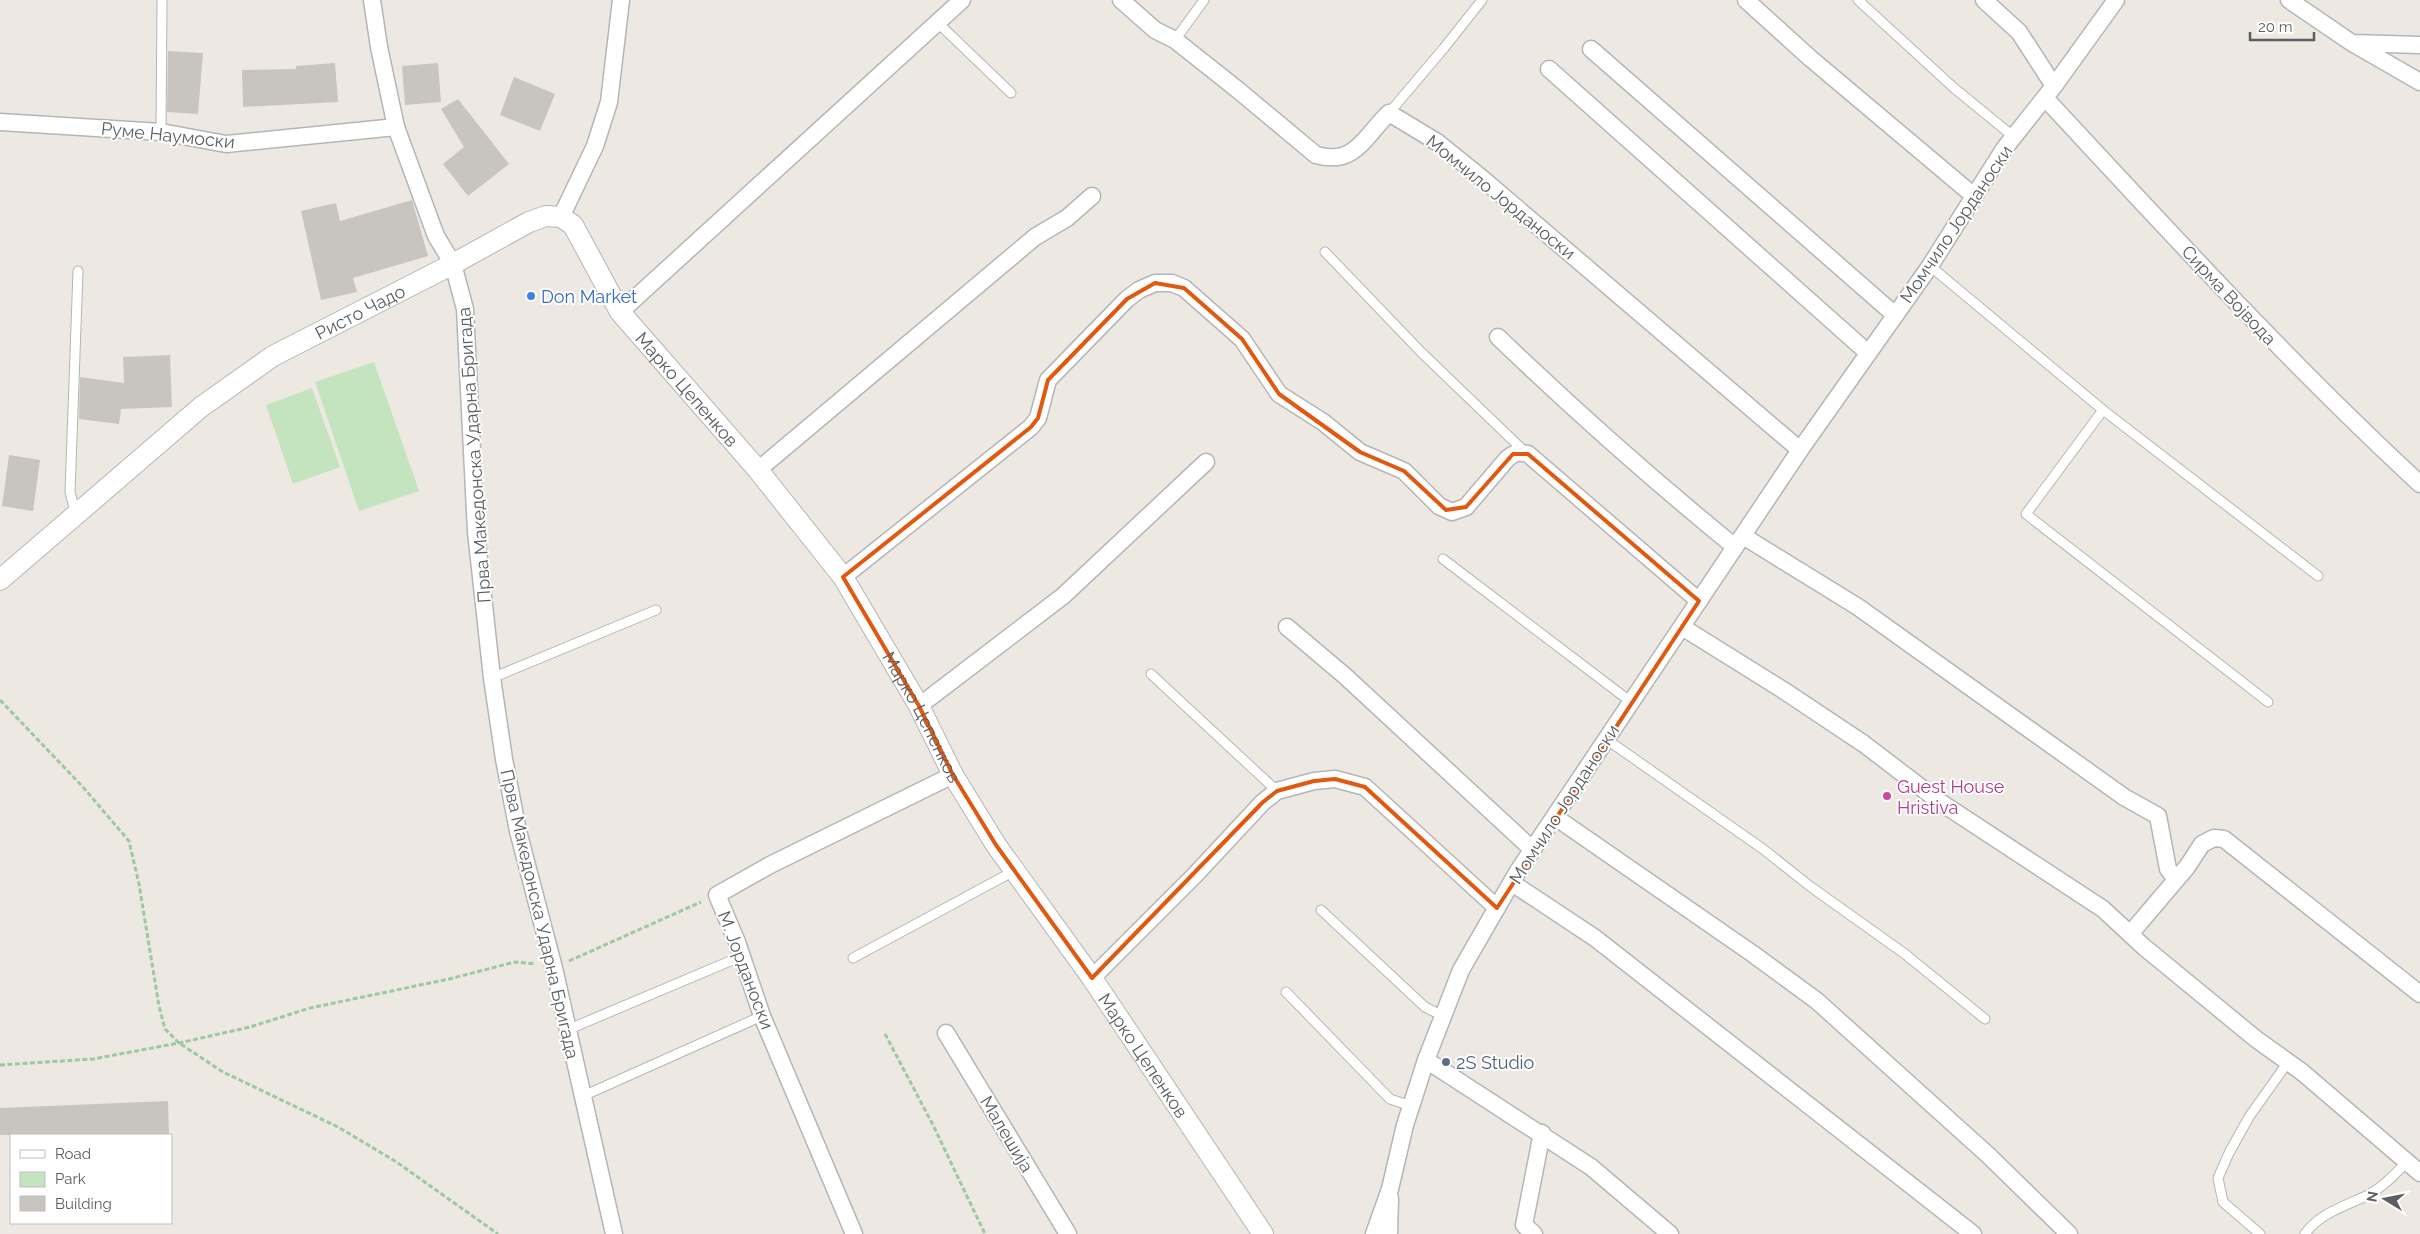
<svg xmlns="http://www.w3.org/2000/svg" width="2420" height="1234" font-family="Raleway,sans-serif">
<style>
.green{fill:#c4e4bf}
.building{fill:#c8c4bf}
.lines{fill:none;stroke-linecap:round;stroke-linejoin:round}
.service-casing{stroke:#b3b6b9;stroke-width:11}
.minor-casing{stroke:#b3b6b9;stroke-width:19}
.tertiary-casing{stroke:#b3b6b9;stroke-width:22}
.path{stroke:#9bcaa1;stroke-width:3;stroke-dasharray:5 2.5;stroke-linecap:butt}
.service{stroke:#fff;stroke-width:9}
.minor{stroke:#fff;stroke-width:16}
.tertiary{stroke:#fff;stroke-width:20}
.marked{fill:none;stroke:#e15910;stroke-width:4;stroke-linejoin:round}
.shop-dot{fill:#3f7fe0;stroke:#fff;stroke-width:2}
.hotel-dot{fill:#d1479c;stroke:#fff;stroke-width:2}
.service-dot{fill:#5c6f8a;stroke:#fff;stroke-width:2}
.labels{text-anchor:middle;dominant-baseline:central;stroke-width:4;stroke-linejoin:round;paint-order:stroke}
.street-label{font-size:18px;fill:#5b5f63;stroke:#fff}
.shop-label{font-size:18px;fill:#366cbe;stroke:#fff;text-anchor:start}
.hotel-label{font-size:18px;fill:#b23c85;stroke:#fff;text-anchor:start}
.service-label{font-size:18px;fill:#4e5e75;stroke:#fff;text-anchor:start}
</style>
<rect width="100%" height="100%" fill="#ede9e2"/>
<g class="green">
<path d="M374 362 419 491 359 511 315 382Z"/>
<path d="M312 388 340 467 293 484 266 405Z"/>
</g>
<g class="building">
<path d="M168 51 203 53 198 114 167 112Z"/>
<path d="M335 63 338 102 243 107 242 70 296 69V66Z"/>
<path d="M438 63 441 102 405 105 402 66Z"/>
<path d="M514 77 555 94 540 131 500 115Z"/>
<path d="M458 99 509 164 468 196 443 164 464 147 441 109Z"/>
<path d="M412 200 428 256 353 278 357 292 321 300 301 211 336 203 340 221Z"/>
<path d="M170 355 172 407 121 409 119 424 79 419 80 377 124 383 123 357Z"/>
<path d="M9 455 40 460 33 511 2 506Z"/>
<path d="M168 1101 169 1135H0V1108Z"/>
</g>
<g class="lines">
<defs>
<g id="service">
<path d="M1858 0 1954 88 2014 137"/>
<path d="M938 23 1011 93"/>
<path d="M1175 40 1204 0"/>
<path d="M1389 113 1444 48 1482 0"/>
<path d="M161 132 162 0"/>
<path d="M1325 252 1421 352 1526 453"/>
<path d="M1930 266 2103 410 2318 576"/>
<path d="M2103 410 2026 514 2268 702"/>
<path d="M76 515 70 492 78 271"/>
<path d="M1443 559 1631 702"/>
<path d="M1151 674 1277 791"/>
<path d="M492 678 656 610"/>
<path d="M1606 739 1763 849 1811 887 1905 954 1985 1019"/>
<path d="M1321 910 1425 1007 1443 1016"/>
<path d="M853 958 1014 871"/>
<path d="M1286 992 1390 1099 1411 1106"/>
<path d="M567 1030 742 956"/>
<path d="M583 1096 762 1016"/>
<path d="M2260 1234 2223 1202 2218 1178 2229 1153 2249 1117 2288 1062"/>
<path d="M2305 1234C2319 1213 2346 1206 2368 1195 2383 1187 2395 1174 2407 1162"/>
</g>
<g id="minor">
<path d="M372 0 379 47 396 127 436 236 453 264 465 309 476 532 492 678 504 759 518 831 554 968 614 1234"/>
<path d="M1121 0 1155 30 1175 40 1238 90 1316 155C1355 166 1364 137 1389 113L1437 142 1484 180 1800 450"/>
<path d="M1746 0 1810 58 1974 196"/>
<path d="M1984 0 2019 32 2054 86"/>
<path d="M2289 0 2352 43 2420 45"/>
<path d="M2354 44 2420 82"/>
<path d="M1591 49 1895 315"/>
<path d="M1549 69 1868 353"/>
<path d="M2045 98C2167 229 2288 362 2420 484"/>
<path d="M0 122 161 132 226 144 396 127"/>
<path d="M561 217 595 146 609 102 621 0"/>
<path d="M620 312 962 0"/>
<path d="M1498 337C1574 410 1654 481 1735 547"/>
<path d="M758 470 1035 237 1067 218 1092 196"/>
<path d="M1743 536 1858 607 2124 797 2158 816 2168 869 2176 879"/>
<path d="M843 577 1031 427 1038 418 1048 380 1127 299 1139 290 1155 283H1172L1184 288 1242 339 1279 394 1323 422 1360 452 1404 471 1439 506 1452 512 1466 507 1507 459C1515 452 1519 452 1528 454L1699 601"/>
<path d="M1287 627 1345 676 1533 850"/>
<path d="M1682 627 1783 690 1864 744 1940 802 2103 909 2144 947 2256 1039 2302 1072 2420 1173"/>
<path d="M919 706 1063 596 1206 462"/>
<path d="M1555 817 1753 954 1817 1001 1988 1155 2069 1234"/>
<path d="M1512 883 1595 938 1973 1234"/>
<path d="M2130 934 2187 867 2202 844 2214 838 2224 839 2420 994"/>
<path d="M1092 978 1194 876 1263 802 1277 791 1314 781 1335 779 1365 787 1497 908"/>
<path d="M946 1033 1068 1234"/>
<path d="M1426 1060 1591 1167 1670 1234"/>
<path d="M854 1234 762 1016 737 942 717 895 770 865 953 775"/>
<path d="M1374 1234 1390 1189 1405 1125 1426 1060 1461 970 1518 871 1800 450 1930 266 2004 149 2054 86 2116 0"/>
<path d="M1389 1234 1390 1198"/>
<path d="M1534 1234 1524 1225 1542 1133"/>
</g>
<g id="tertiary">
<path id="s1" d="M0 580 201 407 273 356 453 264 529 222 546 216 561 217 573 225 620 312 758 470 843 577 919 706 953 775 996 845 1092 978 1263 1234"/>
</g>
</defs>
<use href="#service" class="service-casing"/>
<use href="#minor" class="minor-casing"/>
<use href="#tertiary" class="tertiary-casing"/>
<g class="path">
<path d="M0 700 82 786 129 841 139 884 159 1006 165 1029 179 1043 223 1072 338 1127 395 1161 498 1234"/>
<path d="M569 961 701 902"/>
<path d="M885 1034 933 1125 985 1234"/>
<path d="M0 1065 93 1059 179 1043 250 1027 310 1008 449 979 515 962 535 964"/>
</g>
<use href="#service" class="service"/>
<use href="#minor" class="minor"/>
<use href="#tertiary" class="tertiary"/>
</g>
<path class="marked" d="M1155 283 1184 288 1242 339 1279 394 1360 452 1404 471 1446 510 1466 507 1513 454H1528L1699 601 1497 908 1365 787 1335 779 1314 781 1277 791 1263 802 1092 978 996 845 953 775 919 706 843 577 1031 427 1038 418 1048 380 1127 299Z"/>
<circle class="shop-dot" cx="531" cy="296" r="5"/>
<circle class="hotel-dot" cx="1887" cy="796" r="5"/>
<circle class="service-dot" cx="1446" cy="1062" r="5"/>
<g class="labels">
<g class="street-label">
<text transform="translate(168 135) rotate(6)">Руме Наумоски</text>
<text transform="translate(1501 197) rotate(39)">Момчило Јорданоски</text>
<text transform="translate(1956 224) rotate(-56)">Момчило Јорданоски</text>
<text transform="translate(2229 295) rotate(47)">Сирма Војвода</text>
<text stroke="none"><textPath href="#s1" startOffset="451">Ристо Чадо</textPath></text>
<text stroke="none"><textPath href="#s1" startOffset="891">Марко Цепенков</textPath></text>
<text transform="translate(474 455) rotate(-94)">Прва Македонска Ударна Бригада</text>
<text stroke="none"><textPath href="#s1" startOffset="1296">Марко Цепенков</textPath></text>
<text transform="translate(1564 804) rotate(-57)">Момчило Јорданоски</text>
<text transform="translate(540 914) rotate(77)">Прва Македонска Ударна Бригада</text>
<text transform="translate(746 970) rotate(69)">М. Јорданоски</text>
<text stroke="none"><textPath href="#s1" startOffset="1701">Марко Цепенков</textPath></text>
<text transform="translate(1007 1134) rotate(59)">Малешија</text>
</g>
<g class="shop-label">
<text x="541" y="296">Don Market</text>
</g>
<g class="hotel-label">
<text x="1897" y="786">Guest House<tspan x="1897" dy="21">Hristiva</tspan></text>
</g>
<g class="service-label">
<text x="1456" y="1062">2S Studio</text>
</g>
</g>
<rect x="10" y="1134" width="162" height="90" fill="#ffffff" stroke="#bdbfc1"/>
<rect x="20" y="1150" width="25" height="8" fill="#ffffff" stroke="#bdbfc1"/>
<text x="55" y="1159" font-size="15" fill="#5b5f63">Road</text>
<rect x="20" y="1172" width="25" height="15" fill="#c4e4bf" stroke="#bdbfc1"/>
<text x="55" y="1184" font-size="15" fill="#5b5f63">Park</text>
<rect x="20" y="1196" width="25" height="15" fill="#c8c4bf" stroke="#bdbfc1"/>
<text x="55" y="1209" font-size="15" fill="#5b5f63">Building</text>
<g transform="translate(2385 1199) rotate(280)" stroke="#ffffff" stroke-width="4" paint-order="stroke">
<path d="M0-4L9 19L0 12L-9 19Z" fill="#5b5f63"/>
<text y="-8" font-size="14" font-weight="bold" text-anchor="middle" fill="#5b5f63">N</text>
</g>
<path d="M2250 32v8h64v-8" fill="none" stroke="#5b5f63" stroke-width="2.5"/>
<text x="2258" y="32" font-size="15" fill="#5b5f63" stroke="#ffffff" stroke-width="4" paint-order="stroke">20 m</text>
</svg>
